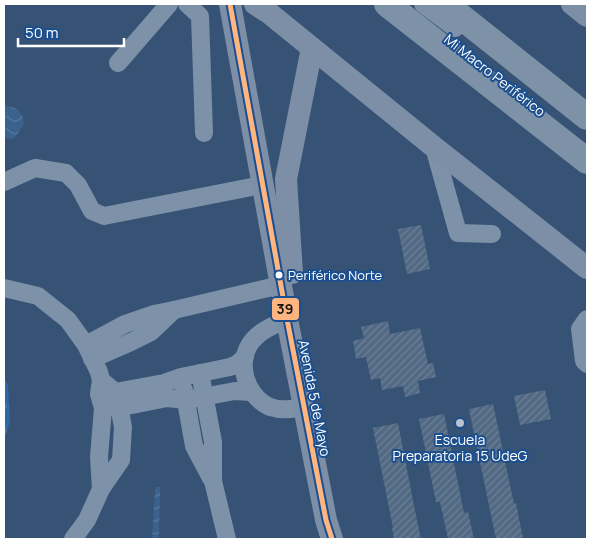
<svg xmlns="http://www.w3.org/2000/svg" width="591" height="543" font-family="Manrope,sans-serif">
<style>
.grass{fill:url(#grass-tufts)}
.water{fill:url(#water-waves)}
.building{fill:url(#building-hatch)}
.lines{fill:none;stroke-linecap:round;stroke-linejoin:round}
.minor{stroke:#7d92a8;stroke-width:18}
.major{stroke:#7d8ea7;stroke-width:22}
.highway{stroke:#7e92a7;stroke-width:26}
.bus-1-casing{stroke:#1b4f8f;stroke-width:9}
.bus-1{stroke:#ffb580;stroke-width:5}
.bus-dot{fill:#fff;stroke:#1b4f8f;stroke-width:2}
.poi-dot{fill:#b9c2ce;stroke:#1b4f8f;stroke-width:2}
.labels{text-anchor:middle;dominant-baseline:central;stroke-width:4;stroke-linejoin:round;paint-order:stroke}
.bus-label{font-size:13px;fill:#fff;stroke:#1b4f8f;text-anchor:start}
.street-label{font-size:14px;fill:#fff;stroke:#1b4f8f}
.poi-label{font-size:14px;fill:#fff;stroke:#1b4f8f}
.line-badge{stroke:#1b4f8f;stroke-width:2}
.pale-badge-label{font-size:14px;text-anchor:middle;font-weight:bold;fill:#111}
</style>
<defs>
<pattern id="grass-tufts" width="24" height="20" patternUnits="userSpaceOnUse" patternTransform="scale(1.25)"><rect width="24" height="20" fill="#2f66a5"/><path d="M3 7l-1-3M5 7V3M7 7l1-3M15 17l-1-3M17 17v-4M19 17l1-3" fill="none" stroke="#4e7db2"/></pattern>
<pattern id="water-waves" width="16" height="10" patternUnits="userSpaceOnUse" patternTransform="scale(1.25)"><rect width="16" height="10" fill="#3b618d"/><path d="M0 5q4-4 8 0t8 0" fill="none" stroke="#58799e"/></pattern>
<pattern id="building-hatch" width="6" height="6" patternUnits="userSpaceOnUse" patternTransform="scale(1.25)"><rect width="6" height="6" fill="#526984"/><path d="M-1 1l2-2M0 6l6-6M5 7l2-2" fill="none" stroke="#6c8096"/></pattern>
</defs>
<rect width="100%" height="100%" fill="#365274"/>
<path class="grass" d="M4 380 8 385 10 422 4 439Z"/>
<g class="water">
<path d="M4 105 17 109 23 117 24 124 14 139 4 138Z"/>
<path d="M156 487H160V490L159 539H152L155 490Z"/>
</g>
<g class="building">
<path d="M421 225 430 269 407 274 398 229Z"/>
<path d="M388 321 390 334 420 328 428 364 433 363 436 377 418 381 420 393 405 397 403 386 382 390 380 378 371 380 366 357 356 359 353 341 364 338 361 327Z"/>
<path d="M545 390 551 419 520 425 514 396Z"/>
<path d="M493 404 514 504 516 503 523 539H496L469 409Z"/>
<path d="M444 414 464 513 468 512 474 539H448L440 502H436L419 419Z"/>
<path d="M398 423 414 506 421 539H394L392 528H393L373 428Z"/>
</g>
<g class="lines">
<g class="minor">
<path d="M187 4 200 16 204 133"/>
<path d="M423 4 455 28"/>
<path d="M118 63 169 4"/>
<path d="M434 147 458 233 492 234"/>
<path d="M4 182 35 168 66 173 78 185 92 211 104 216 262 185"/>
<path d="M4 288 38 296 68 320 86 345 99 372 101 380 99 394 103 408 99 457 101 489"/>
<path d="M287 319C277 324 265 328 257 336 234 356 243 395 270 407 282 411 293 409 305 407"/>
<path d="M587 319 580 329 584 361 587 364"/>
<path d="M86 345 125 324 154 314 174 310 281 285"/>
<path d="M92 359 131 342 151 332 174 310"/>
<path d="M200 373 213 442V481L227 539"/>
<path d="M184 390 194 446 211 478"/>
<path d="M104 394 164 383 181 377 230 367 237 364 245 357"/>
<path d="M108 407 132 405 167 398 186 400 235 391 252 392"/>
<path d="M73 539 87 520 101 489 121 460 123 427 119 406 114 391 101 380"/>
</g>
<g class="major">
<path d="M230 4 287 319 326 520 332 539"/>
<path d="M255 4 269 13 434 147 587 268"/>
<path d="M572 4 587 16"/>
<path d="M292 273 286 179 312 48"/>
</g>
<g class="highway">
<path d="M387 4 587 161"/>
<path d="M445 4 587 117"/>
</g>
<defs>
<path id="bus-1" d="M230 4 287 319 326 520 332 539"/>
</defs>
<use href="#bus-1" class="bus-1-casing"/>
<use href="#bus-1" class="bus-1"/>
</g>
<circle class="bus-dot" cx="279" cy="275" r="4.5"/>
<circle class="poi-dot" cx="460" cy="423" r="5"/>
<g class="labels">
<g class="bus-label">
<text x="288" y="275">Periférico Norte</text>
</g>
<g class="street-label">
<text transform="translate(495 75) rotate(38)">Mi Macro Periférico</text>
<text transform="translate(315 398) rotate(79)">Avenida 5 de Mayo</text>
</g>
<g class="poi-label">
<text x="460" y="439">Escuela<tspan x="460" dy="16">Preparatoria 15 UdeG</tspan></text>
</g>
</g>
<rect class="line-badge" x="271" y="297" width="29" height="24" rx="5" fill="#ffb580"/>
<g class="pale-badge-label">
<text x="285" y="314">39</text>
</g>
<rect width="591" height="543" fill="none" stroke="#ffffff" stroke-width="10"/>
<path d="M18 38v8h106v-8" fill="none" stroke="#ffffff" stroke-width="2.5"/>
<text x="25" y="38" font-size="15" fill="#ffffff" stroke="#1b4f8f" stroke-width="4" paint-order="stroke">50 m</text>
</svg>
